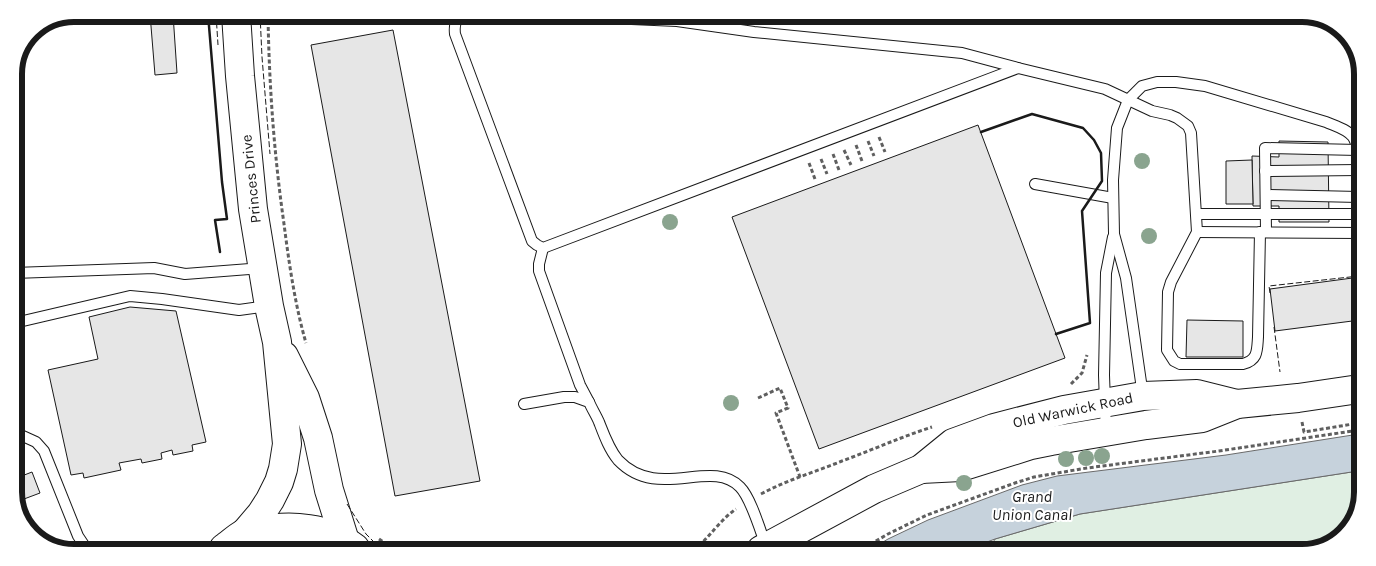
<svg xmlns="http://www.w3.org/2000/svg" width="1376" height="566" font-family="Karla,sans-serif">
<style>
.green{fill:#e0efe3;stroke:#6a6a6a}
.water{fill:#c6d2dc;stroke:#6a6a6a}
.building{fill:#e6e6e6;stroke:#1a1a1a}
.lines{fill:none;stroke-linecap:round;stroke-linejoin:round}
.lane-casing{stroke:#1a1a1a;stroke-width:12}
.primary-casing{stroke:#1a1a1a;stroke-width:30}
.highway-casing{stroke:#1a1a1a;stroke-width:30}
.path{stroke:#5f5f5f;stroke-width:3;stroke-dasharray:4 2.5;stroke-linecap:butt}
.lane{stroke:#fff;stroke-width:10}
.primary{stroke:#fff;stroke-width:28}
.highway{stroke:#fff;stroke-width:28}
.fence{stroke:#1a1a1a;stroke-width:1;stroke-dasharray:6 2.5;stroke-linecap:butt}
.wall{stroke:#1a1a1a;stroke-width:2.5}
.tree{fill:#8aa48f}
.labels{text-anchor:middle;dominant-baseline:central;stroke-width:4;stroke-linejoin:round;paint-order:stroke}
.street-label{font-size:15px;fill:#1a1a1a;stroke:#fff}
.water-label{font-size:16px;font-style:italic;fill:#1a1a1a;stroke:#fff}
.rim{fill:none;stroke:#1a1a1a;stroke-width:6}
</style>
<rect width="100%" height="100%" fill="#fff"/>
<g class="green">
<path d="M1358 471V514L1335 542 1330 543 1241 552 988 551 995 539 1080 514Z"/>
<path d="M278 541 302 542 323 549 254 548Z"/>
</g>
<path class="water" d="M1359 434 1358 471 1080 514 995 539 963 551H868L888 539 928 520 1022 485 1057 476 1226 455Z"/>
<g class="building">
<path d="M150 14H173L177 73 155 75Z"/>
<path d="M393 30 480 481 395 496 311 45Z"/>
<path d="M978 125 1065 358 819 449 732 217Z"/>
<path d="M1279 141 1328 142 1329 222H1279V206H1253L1252 156 1279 157Z"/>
<path d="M1252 160 1253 204H1226V161Z"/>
<path d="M1360 277V320L1275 331 1270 289Z"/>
<path d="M130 307 176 311 206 442 192 445 193 451 173 455 172 450 161 453 162 459 142 463 141 459 119 463 121 470 84 478 83 473 71 475 48 370 98 359 89 317Z"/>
<path d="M1187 320 1243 321V357H1186Z"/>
<path d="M32 472 40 493 16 502 14 496V479Z"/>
</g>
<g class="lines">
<defs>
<g id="lane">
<path d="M465 15C455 18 454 25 455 34L532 241 537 245 543 248 1018 68"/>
<path d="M470 15 563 16 677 21 754 32 962 53 1018 68 1105 89 1152 111 1170 115 1177 118 1188 126 1191 133 1197 232 1171 282 1168 292 1167 350 1174 361 1180 364H1243C1258 360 1257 351 1258 337L1260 232"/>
<path d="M1265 171 1359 170"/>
<path d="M1035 184 1113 198"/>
<path d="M1266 195 1359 197"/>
<path d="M1197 214H1359"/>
<path d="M1266 232 1265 148 1358 150"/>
<path d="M543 248 539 264V271L580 385 589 402"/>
<path d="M14 273 154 268 185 274 262 268"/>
<path d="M23 321 130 296 162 299 239 310 268 306"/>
<path d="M1143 396 1126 278 1114 234 1113 180 1117 128 1128 100 1142 86 1157 82H1176L1205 86 1326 122C1335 126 1347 129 1353 137 1363 151 1359 213 1360 233L1197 232"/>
<path d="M524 404 564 397H575L589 402C592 409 596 415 599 422 604 435 609 449 618 460 658 502 711 457 740 487 751 498 760 530 766 546"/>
<path d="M14 432 36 442 44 451 78 536 86 548"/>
<path d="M1106 432 1104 375 1106 273 1113 237"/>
</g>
<g id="primary">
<path d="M921 469 961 467 1031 445 1051 441 1146 425 1202 418 1237 404 1298 398 1359 389"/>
<path d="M761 550 874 489 921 469 953 443 994 428 1064 410 1143 396 1197 394 1237 404"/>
</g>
<g id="highway">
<path d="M236 14 240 76 253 209 269 306 277 342 287 444 283 469 279 482 270 500 261 514 244 534"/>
<path d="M284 356 305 398 318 438 329 490 345 541"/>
<path d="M224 548C230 544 236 538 243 534 247 532 253 532 258 531 290 524 329 527 355 548"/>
</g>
</defs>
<use href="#lane" class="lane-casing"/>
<use href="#primary" class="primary-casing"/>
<use href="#highway" class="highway-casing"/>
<g class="path">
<path d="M268 14C269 84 274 154 284 224 289 263 295 305 306 343"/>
<path d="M879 137 885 152"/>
<path d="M868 141 874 156"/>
<path d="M856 145 862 161"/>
<path d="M844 150 851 165"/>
<path d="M833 154 839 170"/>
<path d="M821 159 827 174"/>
<path d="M809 163 815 179"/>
<path d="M1071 384 1082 373 1087 355"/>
<path d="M758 398 780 388 788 408 776 413 800 477"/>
<path d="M1302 422 1304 432 1353 424 1354 430"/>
<path d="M761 494C787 480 815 472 842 461 872 450 901 437 932 427"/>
<path d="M379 539 393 549"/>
<path d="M694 550C709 538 720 520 736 509"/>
<path d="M859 551 888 534 927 515 1015 483 1034 477 1087 468 1219 451 1359 430"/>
</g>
<use href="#lane" class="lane"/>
<use href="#primary" class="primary"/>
<use href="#highway" class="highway"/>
<g class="fence">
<path d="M216 14 218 45"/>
<path d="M260 14 262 57 270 154"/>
<path d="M1270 293 1269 286 1359 276"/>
<path d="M1274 327 1280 372"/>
<path d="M347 504 366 534 381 549"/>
</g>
<g class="wall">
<path d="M208 14 222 182 227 219 215 220 220 252"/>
<path d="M981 132 1032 114 1083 128 1094 140 1101 153 1102 181 1082 211 1090 323 1056 334"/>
</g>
</g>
<g class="tree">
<circle cx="1142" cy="161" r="8"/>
<circle cx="670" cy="222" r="8"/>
<circle cx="1149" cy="236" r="8"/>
<circle cx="731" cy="403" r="8"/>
<circle cx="1102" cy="456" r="8"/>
<circle cx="1086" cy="458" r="8"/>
<circle cx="1066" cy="459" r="8"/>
<circle cx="964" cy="483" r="8"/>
</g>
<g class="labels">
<g class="street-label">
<text transform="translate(251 179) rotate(-96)">Princes Drive</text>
<text transform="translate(1073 410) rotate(-12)">Old Warwick Road</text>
</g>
<g class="water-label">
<text x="1032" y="496">Grand<tspan x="1032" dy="18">Union Canal</tspan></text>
</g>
</g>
<path d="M0 0H1376V566H0ZM74 22H1302A52 52 0 0 1 1354 74V492A52 52 0 0 1 1302 544H74A52 52 0 0 1 22 492V74A52 52 0 0 1 74 22Z" fill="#fff" fill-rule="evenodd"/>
<path class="rim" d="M74 22H1302A52 52 0 0 1 1354 74V492A52 52 0 0 1 1302 544H74A52 52 0 0 1 22 492V74A52 52 0 0 1 74 22Z"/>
</svg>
